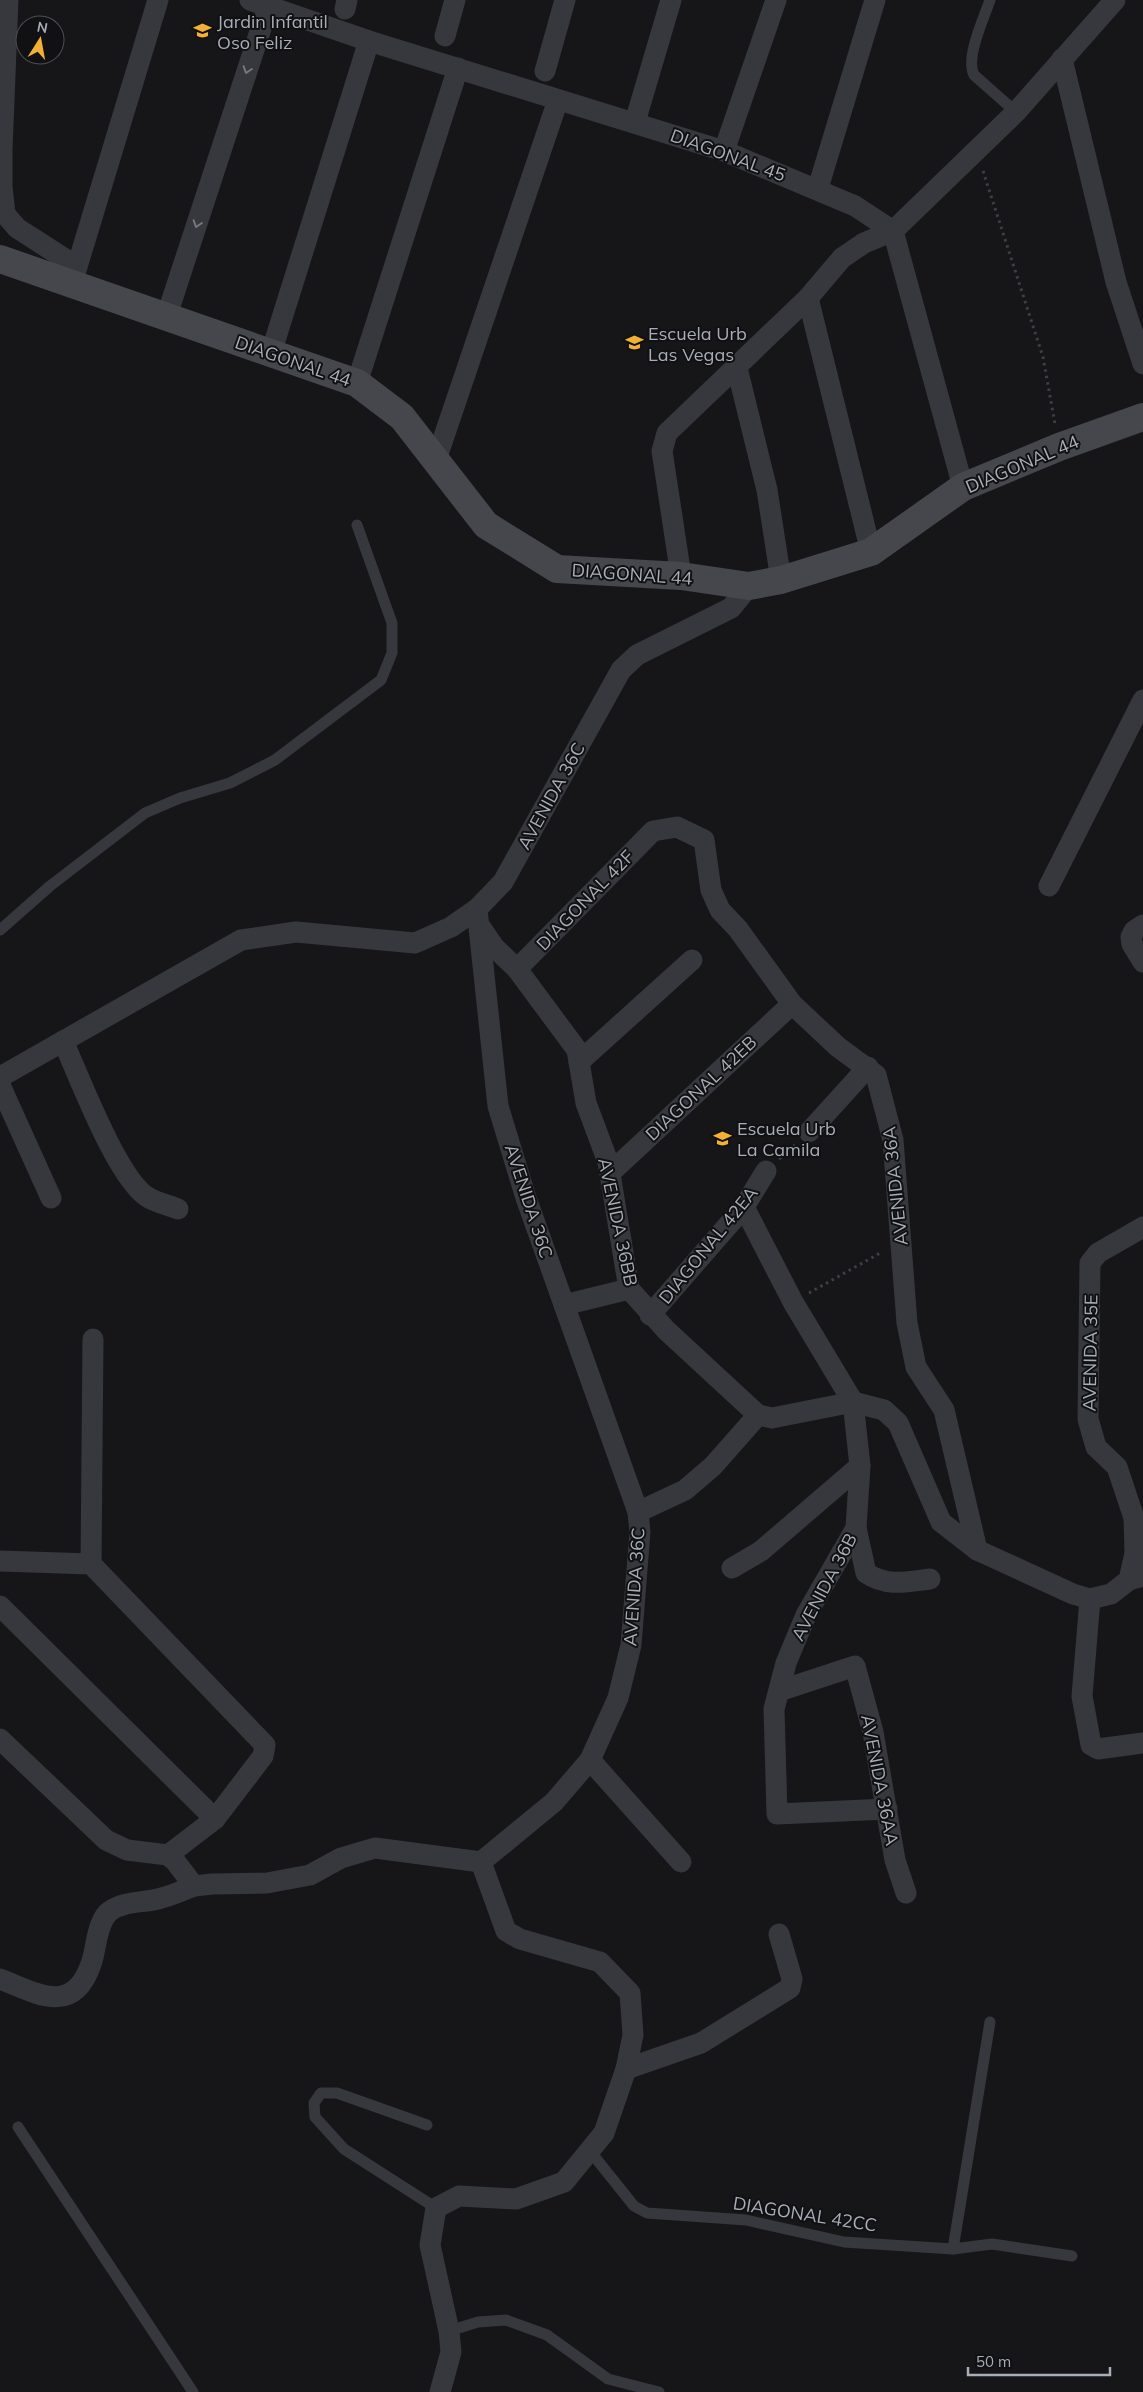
<svg xmlns="http://www.w3.org/2000/svg" width="1143" height="2392" font-family="Mulish,sans-serif">
<style>
.lines{fill:none;stroke-linecap:round;stroke-linejoin:round}
.path{stroke:#3d3f44;stroke-width:3;stroke-dasharray:2.5 4;stroke-linecap:butt}
.lane{stroke:#37383d;stroke-width:11}
.street{stroke:#37383d;stroke-width:21}
.secondary{stroke:#45474d;stroke-width:28}
.oneway{stroke:#757881}
.labels{text-anchor:middle;dominant-baseline:central;stroke-width:4;stroke-linejoin:round;paint-order:stroke}
.poi-label{font-size:18px;fill:#a8adb8;stroke:#111113;text-anchor:start}
.street-label{font-size:18px;fill:#a8adb8;stroke:#111113}
</style>
<rect width="100%" height="100%" fill="#161618"/>
<g class="lines">
<g class="path">
<path d="M983 171 1043 357 1055 424"/>
<path d="M779 1159 795 1145"/>
<path d="M809 1293 882 1252"/>
</g>
<g class="lane">
<path d="M990 0C984 18 965 58 974 75L1016 112"/>
<path d="M0 930 50 886 145 813 180 798 230 783 275 760 381 680 392 653V623L357 525"/>
<path d="M427 2125 337 2093H321L314 2103 315 2117 344 2149 436 2208"/>
<path d="M18 2127 193 2392"/>
<path d="M590 2151 634 2206 647 2213 746 2220 844 2242 953 2249 992 2244 1072 2256"/>
<path d="M953 2249 990 2022"/>
<path d="M449 2331 478 2322 506 2320 547 2335 608 2379 659 2392"/>
</g>
<g class="street">
<path d="M8 0 2 150V187L5 214 17 228 76 266"/>
<path d="M250 0 369 41 724 151 855 206 893 231 1016 112 1115 0"/>
<path d="M345 9 347 0"/>
<path d="M445 36 455 0"/>
<path d="M1062 59 1116 282 1143 364"/>
<path d="M545 71 565 0"/>
<path d="M635 122 671 0"/>
<path d="M724 151 776 0"/>
<path d="M818 188 875 0"/>
<path d="M73 280 158 0"/>
<path d="M808 298 871 552"/>
<path d="M166 318 268 7"/>
<path d="M271 353 369 41"/>
<path d="M737 368 767 490 781 580"/>
<path d="M357 383 458 68"/>
<path d="M436 460 558 100"/>
<path d="M681 576 662 451 667 433 808 298 842 258 864 243 893 231 963 487"/>
<path d="M1049 886 1143 700"/>
<path d="M479 925 494 947 517 969 577 1050 586 1103 608 1162 629 1289 666 1330 758 1415"/>
<path d="M1143 925 1134 931 1131 937 1132 944 1143 962"/>
<path d="M517 969 653 831 677 827 704 840 711 890 720 910 738 929 792 1004 838 1047 876 1075 893 1140 907 1323 916 1367 944 1410 977 1550"/>
<path d="M63 1041C79 1076 118 1181 149 1198 158 1203 169 1205 178 1209"/>
<path d="M579 1062 692 960"/>
<path d="M0 1077 241 940 296 932 415 943 451 927 477 909"/>
<path d="M0 1085 51 1198"/>
<path d="M809 1132 868 1067"/>
<path d="M610 1173 792 1004"/>
<path d="M744 1207 793 1302 853 1402 860 1466 856 1528 806 1615 786 1663 774 1709 777 1814 887 1809"/>
<path d="M564 1305 629 1289"/>
<path d="M650 1315 744 1207 766 1171"/>
<path d="M638 1512 685 1490 713 1466 758 1415 772 1418 853 1402 884 1410 898 1423 941 1522 977 1550 1073 1594 1090 1599 1111 1594 1129 1580 1143 1576"/>
<path d="M856 1528 866 1573C887 1587 906 1582 930 1579"/>
<path d="M0 1561 91 1564 265 1745 263 1756 215 1819 168 1855 127 1850 106 1840 0 1739"/>
<path d="M91 1564 93 1339"/>
<path d="M732 1568 761 1551 860 1466"/>
<path d="M1129 1580 1135 1553 1134 1518 1117 1467 1096 1447 1088 1419 1090 1263 1098 1253 1143 1227"/>
<path d="M1090 1599 1082 1696 1091 1745 1098 1749 1143 1743"/>
<path d="M0 1606 215 1819"/>
<path d="M779 1691 855 1666 873 1732 895 1860 906 1893"/>
<path d="M590 1760 681 1862"/>
<path d="M168 1855 175 1861 194 1886 212 1884 267 1883 310 1875 341 1858 375 1848 481 1862"/>
<path d="M481 1862 554 1802 590 1760 618 1698 631 1645 640 1532 638 1512 526 1198 498 1106 477 909 503 882 621 670 637 655 731 608 749 586"/>
<path d="M0 1979C36 1993 73 2017 91 1964 94 1956 95 1947 97 1938 99 1929 102 1917 110 1911 124 1901 142 1903 158 1899 171 1896 182 1891 194 1886"/>
<path d="M626 2069 701 2043 790 1988 792 1979 779 1934"/>
<path d="M440 2392 451 2352 449 2331 430 2245 436 2208 459 2196 516 2199 564 2182 604 2133 626 2069 633 2035 630 1993 600 1962 520 1939 506 1931 481 1862"/>
</g>
<path class="secondary" d="M0 259 357 383 402 417 486 525 557 569 681 576 749 586 781 580 871 552 963 487 1059 447 1143 417"/>
</g>
<defs><path id="oneway-chevron" d="M-2-3.5L2.5 0L-2 3.5" fill="none" stroke-width="1.6" stroke-linecap="round" stroke-linejoin="round" transform="scale(1.25)"/></defs>
<g class="oneway">
<use href="#oneway-chevron" transform="translate(247 70) rotate(108)"/>
<use href="#oneway-chevron" transform="translate(197 224) rotate(108)"/>
</g>
<defs>
<symbol id="school-bare" viewBox="-9 -9 18 18"><path d="M0-5L7-2L0 1L-7-2ZM-4 1L0 2.5L4 1V4Q0 6-4 4Z" fill="#f2b134" stroke="#111113" stroke-width="2.5" paint-order="stroke"/></symbol>
</defs>
<g fill-rule="evenodd">
<use href="#school-bare" x="190" y="18" width="25" height="25"/>
<use href="#school-bare" x="622" y="330" width="25" height="25"/>
<use href="#school-bare" x="710" y="1126" width="25" height="25"/>
</g>
<g class="labels">
<g class="poi-label">
<text x="217" y="21">Jardin Infantil<tspan x="217" dy="21">Oso Feliz</tspan></text>
<text x="648" y="333">Escuela Urb<tspan x="648" dy="21">Las Vegas</tspan></text>
<text x="737" y="1128">Escuela Urb<tspan x="737" dy="21">La Camila</tspan></text>
</g>
<g class="street-label">
<text transform="translate(728 155) rotate(20)">DIAGONAL 45</text>
<text transform="translate(293 361) rotate(19)">DIAGONAL 44</text>
<text transform="translate(1022 464) rotate(-23)">DIAGONAL 44</text>
<text transform="translate(632 574) rotate(4)">DIAGONAL 44</text>
<text transform="translate(551 796) rotate(-61)">AVENIDA 36C</text>
<text transform="translate(585 900) rotate(-46)">DIAGONAL 42F</text>
<text transform="translate(701 1088) rotate(-43)">DIAGONAL 42EB</text>
<text transform="translate(895 1186) rotate(-96)">AVENIDA 36A</text>
<text transform="translate(529 1201) rotate(72)">AVENIDA 36C</text>
<text transform="translate(618 1222) rotate(78)">AVENIDA 36BB</text>
<text transform="translate(708 1245) rotate(-51)">DIAGONAL 42EA</text>
<text transform="translate(1090 1353) rotate(-89)">AVENIDA 35E</text>
<text transform="translate(634 1587) rotate(-86)">AVENIDA 36C</text>
<text transform="translate(824 1587) rotate(-62)">AVENIDA 36B</text>
<text transform="translate(880 1780) rotate(79)">AVENIDA 36AA</text>
<text transform="translate(805 2214) rotate(9)">DIAGONAL 42CC</text>
</g>
</g>
<g transform="translate(40 40) rotate(11)"><circle r="24" fill="#111113" stroke="#4d4f55"/>
<path d="M0-4L9 19L0 12L-9 19Z" fill="#f2b134"/>
<text y="-8" font-size="14" font-weight="bold" text-anchor="middle" fill="#a8adb8">N</text>
</g>
<path d="M968 2367v8h142v-8" fill="none" stroke="#a8adb8" stroke-width="2.5"/>
<text x="976" y="2367" font-size="15" fill="#a8adb8" stroke="#111113" stroke-width="4" paint-order="stroke">50 m</text>
</svg>
